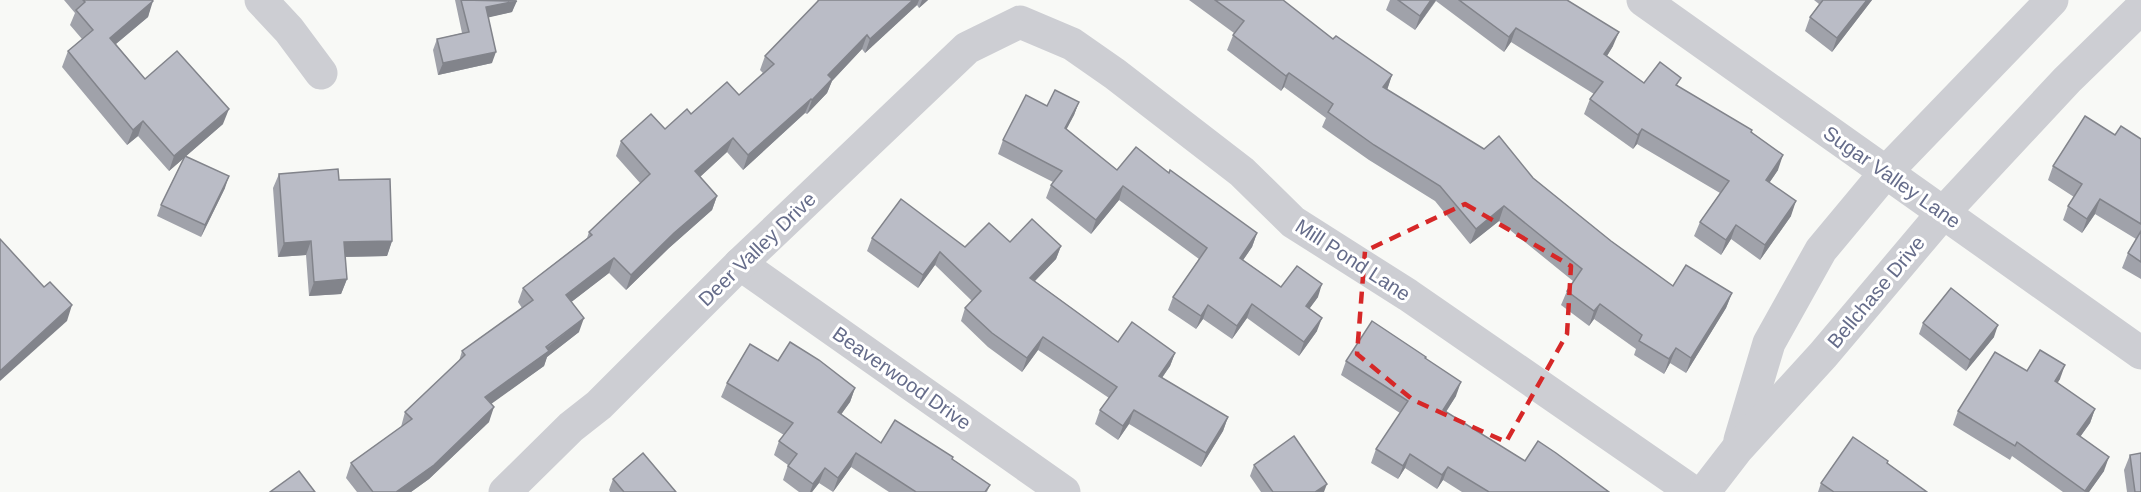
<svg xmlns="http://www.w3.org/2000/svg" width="2141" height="492" font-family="Helvetica,sans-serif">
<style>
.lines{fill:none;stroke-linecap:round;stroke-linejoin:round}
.minor{stroke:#cdced3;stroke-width:33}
.wall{fill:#a0a2aa}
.shaded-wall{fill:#82848b}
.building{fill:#babcc6;stroke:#82848b;stroke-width:1.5}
.marked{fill:none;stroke:#d62828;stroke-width:4.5;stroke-dasharray:12 8;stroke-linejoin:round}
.labels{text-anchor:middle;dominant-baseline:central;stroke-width:6;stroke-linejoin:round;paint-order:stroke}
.street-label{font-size:20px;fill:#656c8a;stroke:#fff}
</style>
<rect width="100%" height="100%" fill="#f8f9f6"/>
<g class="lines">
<g class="minor">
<path d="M261 0 289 30 321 73"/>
<path d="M1643 0 2141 353"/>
<path d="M740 264 1064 492"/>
<path d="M1740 440 1769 343 1821 250 1886 172 2052 0"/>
<path d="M505 492 571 427 599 405 740 264 967 48 1020 22 1072 44 1115 74 1242 172 1293 222 1408 295 1693 492"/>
<path d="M1704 492 1738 448 1823 355 1943 213 2067 80 2141 8"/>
</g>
</g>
<g class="wall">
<path d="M64 0H152L148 17 116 44 145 79 223 124 186 156 225 188 201 237 157 216 161 205 184 158 169 171 138 136 127 145 62 67 68 51 82 39 70 25 75 13Z"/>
<path d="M455 0H516L512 12 488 17 492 63 438 75 433 50 437 39 462 33Z"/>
<path d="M817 0H928L919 8 917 5 865 53 862 49 832 81 827 93 807 114 805 113 743 170 727 152 700 177 717 196 712 210 669 248 626 290 609 273 571 302 579 332 547 357 544 366 491 403 489 422 429 479 411 492H357L346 478 351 463 401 427 405 412 459 361 462 351 522 308 518 302 523 288 587 238 589 232 640 183 616 156 621 141 665 129 691 114 739 95 763 73 760 70 765 56 818 1Z"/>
<path d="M1189 0H1283L1333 39 1392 75 1387 90 1484 149 1533 178 1611 241 1673 286 1732 293 1726 308 1686 373 1670 363 1664 374 1634 355 1636 349 1594 319 1589 326 1561 305 1567 291 1573 281 1499 221 1470 244 1435 201 1369 160 1322 127 1326 118 1284 87 1281 91 1227 50 1234 33Z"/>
<path d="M1390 0H1567L1613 46 1607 56 1644 83 1678 86 1752 132 1778 170 1769 183 1791 216 1760 260 1731 239 1721 255 1694 236 1700 222 1720 193 1637 144 1633 149 1584 114 1590 99 1594 94 1511 42 1504 52 1436 1 1415 30 1386 10Z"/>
<path d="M1814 0H1872L1832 52 1805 31 1810 17 1819 4Z"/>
<path d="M1079 102 1074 115 1066 129 1117 170 1169 173 1257 233 1252 247 1243 260 1281 287 1318 297 1309 309 1317 331 1299 356 1247 318 1232 339 1203 319 1196 329 1168 310 1173 297 1199 259 1119 200 1091 234 1046 198 1051 185 1053 182 998 154 1003 140 1047 106Z"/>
<path d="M2115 135 2141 139V279L2122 268 2128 253 2136 239 2095 214 2082 233 2063 220 2068 206 2074 197 2048 180 2053 166Z"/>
<path d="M279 174 339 180 392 241 387 256 345 257 347 279 341 294 309 296 306 255 278 257 273 188Z"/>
<path d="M872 238 965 247 1010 242 1061 246 1056 259 1035 281 1118 342 1175 353 1170 366 1162 378 1228 417 1223 431 1201 467 1129 424 1118 440 1095 424 1100 410 1109 398 1038 350 1022 372 988 347 961 321 965 308 972 301 935 265 918 288 867 251Z"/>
<path d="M1923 323 1994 337 1966 371 1919 334Z"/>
<path d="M1426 359 1456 396 1446 412 1525 461 1609 492H1462L1443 480 1437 489 1405 468 1398 479 1371 463 1376 449 1400 413 1341 375 1346 361Z"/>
<path d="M778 361 855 388 850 402 841 414 881 443 952 459 990 485 987 492H889L851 467 833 492 819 483 812 492H799L783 480 788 465 774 455 779 441 784 435 721 397 727 383Z"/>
<path d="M2027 371 2060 379 2057 383 2095 409 2090 423 2080 437 2104 471 2089 492H2063L2012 456 2010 460 1953 425 1958 411Z"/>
<path d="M2130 455 2141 492H2127L2124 470Z"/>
<path d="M1887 463 1927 492H1818L1821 483Z"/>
<path d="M1254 465 1324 492H1261L1250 476Z"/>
<path d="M613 479 676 492H610L609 490Z"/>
</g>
<g class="shaded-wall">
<path d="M913 0H919L917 5 865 53 870 39Z"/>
<path d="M922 0H928L919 8Z"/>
<path d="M1431 0H1436L1415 30 1420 16Z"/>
<path d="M1867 0H1872L1832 52 1837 38Z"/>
<path d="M153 1 148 17 105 53 110 38Z"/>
<path d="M517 1 512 12 482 19 486 7Z"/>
<path d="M1516 28 1511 42 1504 52 1509 37Z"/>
<path d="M1619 32 1613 46 1599 69 1604 54Z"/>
<path d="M867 35 862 49 832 81 827 93 807 114 812 100 828 75Z"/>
<path d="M496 52 492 63 438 75 443 63Z"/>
<path d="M1289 73 1284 87 1281 91 1286 76Z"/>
<path d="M1392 75 1387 90 1383 87Z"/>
<path d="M811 99 805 113 743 170 748 155Z"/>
<path d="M1079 102 1074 115 1060 142 1065 128Z"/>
<path d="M229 109 223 124 169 171 174 156Z"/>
<path d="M143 121 138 136 127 145 133 130Z"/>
<path d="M1642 129 1637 144 1633 149 1638 135Z"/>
<path d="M733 138 727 152 690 186 695 171Z"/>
<path d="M1783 155 1778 170 1761 195 1766 180Z"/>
<path d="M229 176 225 188 201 237 205 225Z"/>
<path d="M1123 186 1119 200 1091 234 1096 220Z"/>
<path d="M717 196 712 210 669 248 626 290 631 275 674 233Z"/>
<path d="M2100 199 2095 214 2082 233 2087 219Z"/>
<path d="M1796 201 1791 216 1760 260 1765 245Z"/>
<path d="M1504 206 1499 221 1470 244 1476 229Z"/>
<path d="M1736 225 1731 239 1721 255 1726 240Z"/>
<path d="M1257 233 1252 247 1235 272 1240 258Z"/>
<path d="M311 241 306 255 278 257 284 243Z"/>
<path d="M392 241 387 256 339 257 344 242Z"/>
<path d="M1061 246 1056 259 1025 291 1030 278Z"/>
<path d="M940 252 935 265 918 288 923 275Z"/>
<path d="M614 258 609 273 561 310 566 295Z"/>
<path d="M347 279 341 294 309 296 314 282Z"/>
<path d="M1322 284 1318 297 1301 320 1306 306Z"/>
<path d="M1732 293 1726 308 1686 373 1691 358Z"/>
<path d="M1252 304 1247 318 1232 339 1237 326Z"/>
<path d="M1600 304 1594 319 1589 326 1594 311Z"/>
<path d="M72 305 67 321 0 381V371Z"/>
<path d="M1208 305 1203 319 1196 329 1201 316Z"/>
<path d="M584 318 579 332 547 357 544 366 480 412 485 397Z"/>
<path d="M1322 318 1317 331 1299 356 1304 342Z"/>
<path d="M1998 325 1994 337 1966 371 1970 360Z"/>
<path d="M1043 337 1038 350 1022 372 1027 358Z"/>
<path d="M1676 348 1670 363 1664 374 1669 359Z"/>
<path d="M1175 353 1170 366 1154 389 1159 376Z"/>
<path d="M2065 365 2060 379 2050 395 2055 381Z"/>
<path d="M1461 382 1456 396 1438 424 1443 410Z"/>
<path d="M855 388 850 402 833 426 838 412Z"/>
<path d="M494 407 489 422 429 479 411 492H396Z"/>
<path d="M2095 409 2090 423 2072 448 2077 434Z"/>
<path d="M1134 410 1129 424 1118 440 1123 426Z"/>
<path d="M1228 417 1223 431 1201 467 1206 453Z"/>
<path d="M856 453 851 467 833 492 838 478Z"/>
<path d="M1410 454 1405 468 1398 479 1403 466Z"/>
<path d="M2109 457 2104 471 2089 492H2085Z"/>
<path d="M1448 467 1443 480 1437 489 1442 475Z"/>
<path d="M825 468 819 483 812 492H810L813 484Z"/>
<path d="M1327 484 1324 492H1315Z"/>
</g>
<g class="building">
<path d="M83 0H152L153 1 110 38 145 79 177 51 229 109 174 156 143 121 133 130 68 51 93 30 76 10 85 2Z"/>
<path d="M461 0 517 1 486 7 496 52 443 63 437 39 469 32Z"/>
<path d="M819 0H913L870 39 867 35 828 75 832 79 812 100 811 99 748 155 733 138 695 171 717 196 674 233 631 275 614 258 566 295 584 318 546 347 549 351 485 397 494 407 434 465 396 492H373L351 463 412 419 405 412 465 355 462 351 533 300 523 288 592 235 589 232 650 174 621 141 651 114 665 129 687 109 691 114 727 82 739 95 774 64 765 56Z"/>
<path d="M1215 0H1283L1333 39 1336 36 1392 75 1383 87 1484 149 1499 136 1533 178 1611 241 1673 286 1686 265 1732 293 1691 358 1676 348 1669 359 1639 341 1642 335 1600 304 1594 311 1567 291 1582 269 1504 206 1476 229 1440 186 1374 145 1328 112 1333 104 1289 73 1286 76 1233 35 1244 21Z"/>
<path d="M1398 0H1431L1420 16Z"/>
<path d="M1459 0H1567L1619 32 1604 54 1644 83 1660 62 1681 78 1676 85 1752 130 1751 132 1783 155 1766 180 1796 201 1765 245 1736 225 1726 240 1700 222 1729 181 1642 129 1638 135 1590 99 1603 82 1516 28 1509 37Z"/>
<path d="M1823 0H1867L1837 38 1810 17Z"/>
<path d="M1055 90 1079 102 1065 128 1117 170 1136 147 1169 173 1170 170 1257 233 1240 258 1281 287 1297 266 1322 284 1306 306 1322 318 1304 342 1252 304 1237 326 1208 305 1201 316 1173 297 1207 248 1123 186 1096 220 1051 185 1062 171 1003 140 1026 95 1047 106Z"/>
<path d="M2085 116 2115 135 2121 126 2141 139V224L2100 199 2087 219 2068 206 2082 184 2053 166Z"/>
<path d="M185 156 229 176 205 225 161 205Z"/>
<path d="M338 169 339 180 390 179 392 241 344 242 347 279 314 282 311 241 284 243 279 174Z"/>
<path d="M901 199 965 247 989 223 1010 242 1032 219 1061 246 1030 278 1118 342 1132 322 1175 353 1159 376 1228 417 1206 453 1134 410 1123 426 1100 410 1117 387 1043 337 1027 358 992 333 965 308 981 291 940 252 923 275 872 238Z"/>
<path d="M2141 231V262L2128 253Z"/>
<path d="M0 239 44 287 50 282 72 305 0 371Z"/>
<path d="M1951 288 1998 325 1970 360 1923 323Z"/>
<path d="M1372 321 1426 357 1425 358 1461 382 1443 410 1525 461 1538 441 1556 453 1609 492H1489L1448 467 1442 475 1410 454 1403 466 1376 449 1408 401 1346 361Z"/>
<path d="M790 342 819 360 855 388 838 412 881 443 895 420 953 457 952 459 990 485 985 492H916L856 453 838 478 825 468 813 484 788 466 797 454 779 441 793 423 727 383 750 344 778 361Z"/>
<path d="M2040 350 2065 365 2055 381 2095 409 2077 434 2109 457 2085 491 2017 442 2015 446 1958 411 1995 352 2027 371Z"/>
<path d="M1294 436 1327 484 1315 492H1273L1254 465Z"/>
<path d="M1853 437 1888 461 1887 463 1927 492H1834L1821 483Z"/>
<path d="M643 453 676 492H624L613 479Z"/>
<path d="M2141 453V492H2135L2130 455Z"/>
<path d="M299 471 315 492H270Z"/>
</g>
<path class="marked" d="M1465 204 1571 266 1567 334 1506 442 1413 400 1357 354 1365 251Z"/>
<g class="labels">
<g class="street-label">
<text transform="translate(1892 177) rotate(35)">Sugar Valley Lane</text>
<text transform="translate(757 249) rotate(-44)">Deer Valley Drive</text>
<text transform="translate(1353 260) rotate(33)">Mill Pond Lane</text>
<text transform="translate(1876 292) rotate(-50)">Bellchase Drive</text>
<text transform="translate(902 378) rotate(35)">Beaverwood Drive</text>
</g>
</g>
</svg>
